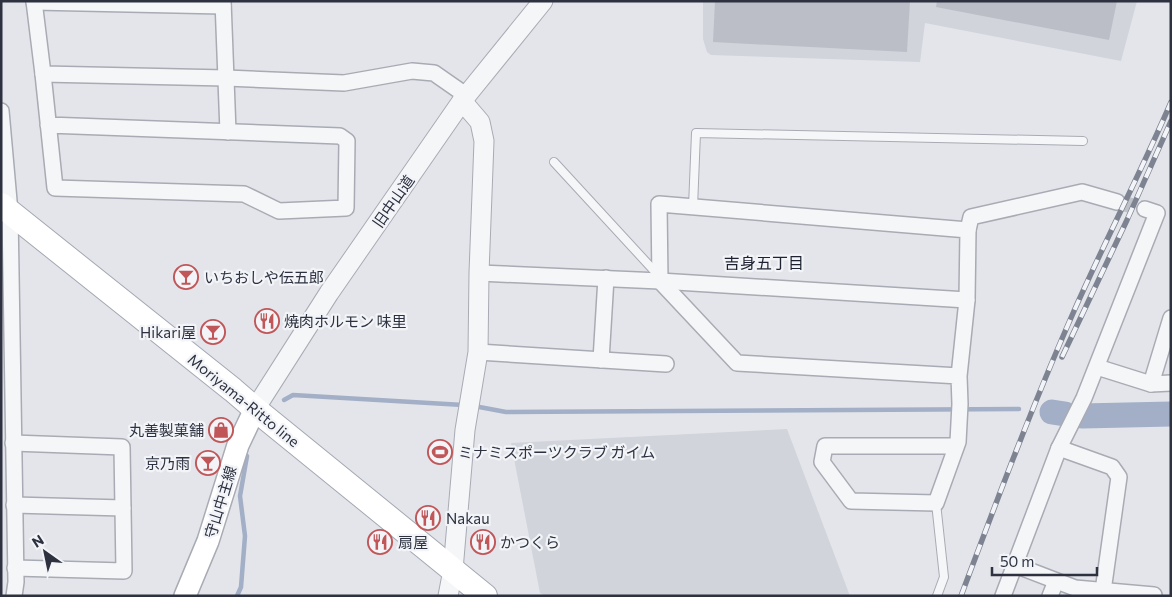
<svg xmlns="http://www.w3.org/2000/svg" width="1172" height="597" font-family="Commissioner,'Noto Sans JP',sans-serif">
<style>
.built{fill:#d1d4db}
.lines{fill:none;stroke-linecap:round;stroke-linejoin:round}
.stream{stroke:#a2afc6;stroke-width:4.5}
.river{stroke:#a2afc6;stroke-width:25}
.building{fill:#bbbec6}
.minor-tunnel{stroke:#bfc1c8;stroke-width:15;stroke-dasharray:15 8;stroke-linecap:butt}
.service-casing{stroke:#a9abb4;stroke-width:10}
.minor-casing{stroke:#a9abb4;stroke-width:18}
.tertiary-casing{stroke:#a9abb4;stroke-width:21}
.secondary-casing{stroke:#a9abb4;stroke-width:24}
.primary-casing{stroke:#a4a8b4;stroke-width:26}
.service{stroke:#f5f6f8;stroke-width:8}
.minor{stroke:#f5f6f8;stroke-width:15}
.tertiary{stroke:#f5f6f8;stroke-width:19}
.secondary{stroke:#fff;stroke-width:21}
.primary{stroke:#fff;stroke-width:24}
.rail-casing{stroke:#7e8392;stroke-width:5.5}
.rail{stroke:#f2f4f7;stroke-width:4;stroke-dasharray:11;stroke-linecap:butt}
.labels{text-anchor:middle;dominant-baseline:central;stroke-width:4.5;stroke-linejoin:round;paint-order:stroke}
.street-label{font-size:15px;fill:#2d3140;stroke:#f2f4f7}
.poi-label{font-size:15px;fill:#2d3140;stroke:#f2f4f7;text-anchor:start}
.neighbourhood-label{font-size:16px;fill:#1f2331;stroke:#f2f4f7}
</style>
<rect width="100%" height="100%" fill="#e3e5ea"/>
<g class="built">
<path d="M703 1H1137L1121 61 925 23 920 62 711 55 707 52 703 39Z"/>
<path d="M787 429 850 596H545L540 593 511 443Z"/>
</g>
<g class="lines">
<g class="stream">
<path d="M284 400 293 395 463 405"/>
<path d="M474 406 506 412 1019 409"/>
<path d="M237 596 241 587 245 536 240 496 247 456"/>
</g>
<g class="river">
<path d="M1052 412 1065 414"/>
<path d="M1082 416 1171 414"/>
</g>
</g>
<g class="building">
<path d="M715 1H910L907 52 713 42Z"/>
<path d="M937 1H1117L1109 40 936 7Z"/>
</g>
<g class="lines">
<path class="minor-tunnel" d="M1117 202 1145 209"/>
<defs>
<g id="service">
<path d="M554 162 659 276"/>
<path d="M693 207 696 133 1083 141"/>
<path d="M936 503 944 577 937 596"/>
</g>
<g id="minor">
<path d="M34 1 43 74 226 78 344 83 412 71 434 73 467 96"/>
<path d="M223 1 228 132"/>
<path d="M34 2 223 6"/>
<path d="M43 74 55 188 244 194 279 211 346 208 347 141 340 136 48 125"/>
<path d="M1 111 10 212 16 582 14 596"/>
<path d="M968 230 971 217 1082 192 1117 202"/>
<path d="M479 273 660 281 967 300"/>
<path d="M478 352 666 364"/>
<path d="M601 360 606 278"/>
<path d="M1097 367 1151 384 1171 383"/>
<path d="M1151 384 1171 318"/>
<path d="M13 443 122 447 124 571 15 568"/>
<path d="M956 446H825L822 462 851 501 936 503 958 442 960 404 959 376 967 300 968 230 659 204 660 281 737 363 959 376"/>
<path d="M1059 448 1112 467 1119 477 1103 591"/>
<path d="M14 505 123 508"/>
<path d="M1015 565 1075 588 1154 595"/>
<path d="M1003 596 1059 448 1084 398 1157 213 1145 209"/>
<path d="M1050 596 1056 581"/>
</g>
<g id="tertiary">
<path d="M255 409 329 293 462 101 543 1"/>
<path d="M448 596 453 570 465 430 478 352 479 273 484 141 480 122 462 101"/>
</g>
<path id="secondary" d="M185 596 208 541 238 445 255 409"/>
<path id="primary" d="M1 205 233 390 255 409 485 596"/>
</defs>
<use href="#service" class="service-casing"/>
<use href="#minor" class="minor-casing"/>
<use href="#tertiary" class="tertiary-casing"/>
<use href="#secondary" class="secondary-casing"/>
<use href="#primary" class="primary-casing"/>
<use href="#service" class="service"/>
<use href="#minor" class="minor"/>
<use href="#tertiary" class="tertiary"/>
<use href="#secondary" class="secondary"/>
<use href="#primary" class="primary"/>
<defs>
<g id="rail">
<path d="M1062 357 1127 220 1171 121"/>
<path d="M961 596C997 500 1033 404 1074 311 1105 241 1141 172 1171 102"/>
</g>
</defs>
<use href="#rail" class="rail-casing"/>
<use href="#rail" class="rail"/>
</g>
<defs>
<symbol id="bar-ring" viewBox="-11 -11 22 22"><circle r="9.5" fill="#f2f4f7" stroke="#c15659" stroke-width="1.5"/><path d="M-6-5H6L.8 .8V4.5H3.5V6h-7V4.5H-.8V.8Z" fill="#c15659"/></symbol>
<symbol id="restaurant-ring" viewBox="-11 -11 22 22"><circle r="9.5" fill="#f2f4f7" stroke="#c15659" stroke-width="1.5"/><path d="M-5-6h1v4h1v-4h1v4h1v-4h1v5L-1.5 .5V6h-2V.5L-5-1ZM5-6V6H3V1.5H1.5Q1.5-4 5-6Z" fill="#c15659"/></symbol>
<symbol id="shop-ring" viewBox="-11 -11 22 22"><circle r="9.5" fill="#f2f4f7" stroke="#c15659" stroke-width="1.5"/><path d="M-5-2.5h2.3a2.7 3.5 0 0 1 5.4 0H5L5.5 6h-11ZM-1.5-2.5h3a1.5 2.3 0 0 0-3 0Z" fill="#c15659"/></symbol>
<symbol id="stadium-ring" viewBox="-11 -11 22 22"><circle r="9.5" fill="#f2f4f7" stroke="#c15659" stroke-width="1.5"/><path d="M0-5a6.5 5 0 1 0 0 10a6.5 5 0 1 0 0-10ZM-3.5-1.8h7v3.6h-7Z" fill="#c15659"/></symbol>
</defs>
<g fill-rule="evenodd">
<use href="#bar-ring" x="172" y="263" width="28" height="28"/>
<use href="#restaurant-ring" x="253" y="307" width="28" height="28"/>
<use href="#bar-ring" x="199" y="318" width="28" height="28"/>
<use href="#shop-ring" x="207" y="416" width="28" height="28"/>
<use href="#stadium-ring" x="426" y="438" width="28" height="28"/>
<use href="#bar-ring" x="194" y="449" width="28" height="28"/>
<use href="#restaurant-ring" x="414" y="504" width="28" height="28"/>
<use href="#restaurant-ring" x="366" y="528" width="28" height="28"/>
<use href="#restaurant-ring" x="469" y="528" width="28" height="28"/>
</g>
<g class="labels">
<g class="street-label">
<text transform="translate(393 201) rotate(-55)">旧中山道</text>
<text transform="translate(244 400) rotate(39)">Moriyama-Ritto line</text>
<text transform="translate(220 502) rotate(-73)">守山中主線</text>
</g>
<g class="poi-label">
<text x="204" y="277">いちおしや伝五郎</text>
<text x="284" y="321">焼肉ホルモン 味里</text>
<text x="196" y="332" text-anchor="end">Hikari屋</text>
<text x="204" y="430" text-anchor="end">丸善製菓舗</text>
<text x="458" y="452">ミナミスポーツクラブ ガイム</text>
<text x="190" y="463" text-anchor="end">京乃雨</text>
<text x="446" y="518">Nakau</text>
<text x="398" y="542">扇屋</text>
<text x="500" y="542">かつくら</text>
</g>
<g class="neighbourhood-label">
<text x="764" y="262">吉身五丁目</text>
</g>
</g>
<rect width="1172" height="597" fill="none" stroke="#2d3140" stroke-width="5"/>
<g transform="translate(45 552) rotate(327)" stroke="#f2f4f7" stroke-width="4" paint-order="stroke">
<path d="M0-4L9 19L0 12L-9 19Z" fill="#2d3140"/>
<text y="-8" font-size="14" font-weight="bold" text-anchor="middle" fill="#2d3140">N</text>
</g>
<path d="M992 567v8h105v-8" fill="none" stroke="#2d3140" stroke-width="2.5"/>
<text x="1000" y="567" font-size="15" fill="#2d3140" stroke="#f2f4f7" stroke-width="4" paint-order="stroke">50 m</text>
</svg>
